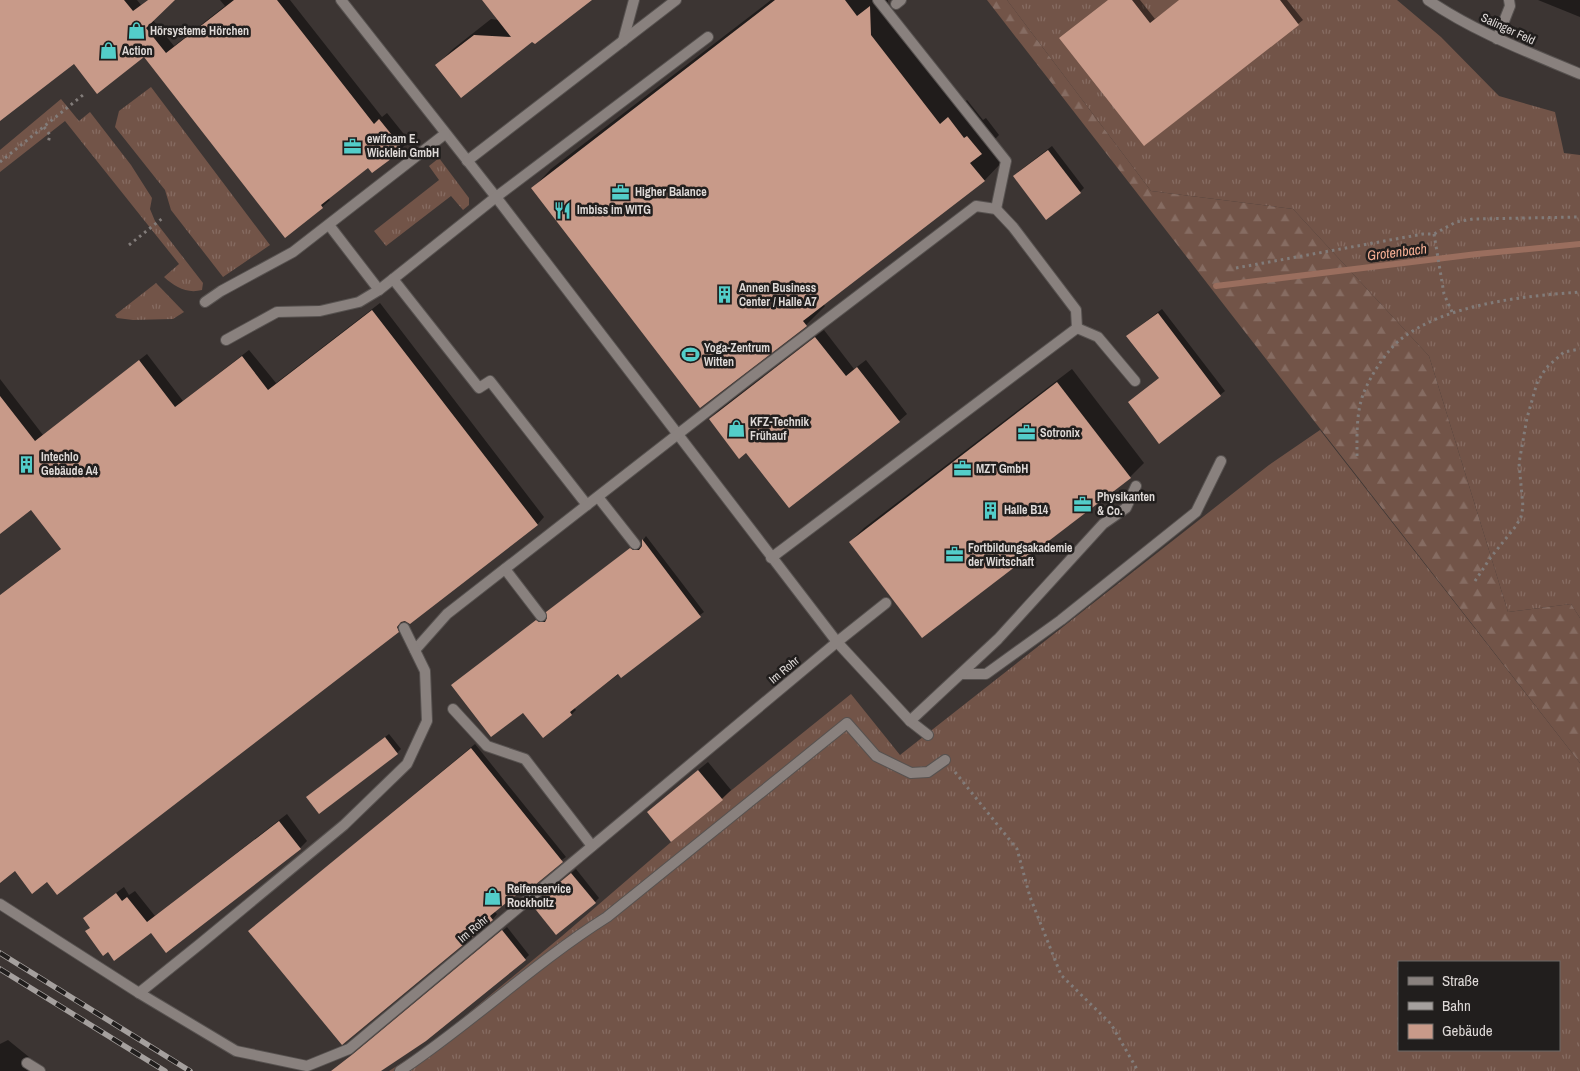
<svg xmlns="http://www.w3.org/2000/svg" width="1580" height="1071" font-family="'Archivo Narrow',sans-serif">
<style>
.grass{fill:url(#grass-tufts);fill-rule:evenodd}
.forest{fill:url(#forest-firs)}
.shadow{fill:#0007}
.lines{fill:none;stroke-linecap:round;stroke-linejoin:round}
.stream{stroke:#9a6e5e;stroke-width:6}
.building{fill:#c89a89}
.service-casing{stroke:#575250;stroke-width:12}
.minor-casing{stroke:#575250;stroke-width:12}
.path{stroke:#827c7a;stroke-width:3;stroke-dasharray:2.5 4;stroke-linecap:butt}
.service{stroke:#89817e;stroke-width:10}
.minor{stroke:#89817e;stroke-width:10}
.rail-casing{stroke:#a5a09e;stroke-width:5.5}
.rail{stroke:#211e1d;stroke-width:4;stroke-dasharray:11;stroke-linecap:butt}
.labels{text-anchor:middle;dominant-baseline:central;stroke-width:5;stroke-linejoin:round;paint-order:stroke}
.street-label{font-size:12px;fill:#ded9d7;stroke:#211e1d}
.poi-label{font-size:12px;font-weight:bold;fill:#ded9d7;stroke:#211e1d;text-anchor:start}
.water-label{font-size:14px;font-style:italic;fill:#f4ae93;stroke:#211e1d}
</style>
<defs>
<pattern id="grass-tufts" width="24" height="20" patternUnits="userSpaceOnUse" patternTransform="scale(1.25)"><rect width="24" height="20" fill="#725448"/><path d="M3 7l-1-3M5 7V3M7 7l1-3M15 17l-1-3M17 17v-4M19 17l1-3" fill="none" stroke="#866c62"/></pattern>
<pattern id="forest-firs" width="22" height="20" patternUnits="userSpaceOnUse" patternTransform="scale(1.25)"><rect width="22" height="20" fill="#725448"/><path d="M5 1l3.5 6h-7zM16 11l3.5 6h-7z" fill="#866c62"/></pattern>
</defs>
<rect width="100%" height="100%" fill="#3c3533"/>
<g class="grass">
<path d="M1007 0H1397L1441 37 1499 96 1555 112 1564 153 1580 155V618L1571 604 1508 612 1429 356 1293 209 1151 191Z"/>
<path d="M151 87 270 245 223 277 171 210 165 190 115 127 119 111Z"/>
<path d="M61 99 79 121 90 112 131 165 152 198 150 209 155 221 203 283 202 290C187 294 175 287 164 277L179 264 65 121 0 172V150Z"/>
<path d="M439 158 469 198V205L463 210 451 196 386 246 374 231 439 180 429 166Z"/>
<path d="M156 283 184 312 173 319 133 320 117 318 115 315Z"/>
<path d="M1320 430 1580 763V1071H389L431 1044 562 936 728 793 851 694 900 755 1269 465ZM1399 962H1559V1050H1399Z"/>
</g>
<path class="forest" d="M987 0H1007L1151 191 1293 209 1429 356 1508 612 1571 604 1580 618V763Z"/>
<g class="shadow">
<path d="M0 0H137L141 5 148 0H173L153 20 174 46 225 6 220 0H290L382 117 387 113 407 138 406 144 398 152 369 167 328 198 330 200 322 207 285 236 145 55 74 62 0 120Z"/>
<path d="M490 0H590L532 40 437 65 453 49 491 19 499 20Z"/>
<path d="M771 0H888L889 16 959 107 967 100 983 120 986 118 999 135 989 145 1002 162 984 181 823 304 825 306 806 325 701 406 533 188 551 169Z"/>
<path d="M1108 0H1140L1155 19 1180 0H1287L1303 20 1145 145Z"/>
<path d="M1538 0H1580V17Z"/>
<path d="M1052 146 1084 188 1080 192 1018 172Z"/>
<path d="M380 303 544 517 537 525 404 619 405 624 398 632 48 880 15 870 0 881V595L62 548 31 508 0 532V379L43 435 147 354 183 401 249 350 276 383Z"/>
<path d="M1162 309 1225 391 1160 442V378L1132 332Z"/>
<path d="M824 330 854 369 866 360 907 414 899 421 747 451 710 419 718 411Z"/>
<path d="M1072 369 1144 463 1130 477 850 542 864 528Z"/>
<path d="M646 536 704 612 574 707 576 710 572 714 543 736 524 711 452 685 541 617 544 619 549 618 552 608 635 545 638 547 643 546V540Z"/>
<path d="M389 734 401 749 397 753 312 793Z"/>
<path d="M475 744 566 857 521 889 494 911 497 914 493 919 342 1043 254 927Z"/>
<path d="M708 762 731 790 722 799 658 803Z"/>
<path d="M287 814 307 841 300 848 151 931 91 927 92 911 124 887 129 895 135 891 155 916Z"/>
<path d="M576 869 599 898 595 902 538 901Z"/>
<path d="M507 927 529 955 525 959 379 1071H333Z"/>
<path d="M8 1040 29 1057 36 1071H0V1044Z"/>
</g>
<g class="lines">
<path class="stream" d="M1216 286 1477 254 1580 244"/>
</g>
<g class="building">
<path d="M0 0H124L133 11 148 0H175L146 28 166 53 234 0H277L374 124 379 119 400 145 399 153 372 173 368 168 321 205 323 208 285 238 144 57 97 94 74 64 0 121Z"/>
<path d="M482 0H592L535 44 532 42 461 98 435 65 474 35 511 37Z"/>
<path d="M775 0H845L857 16 870 6 871 35 940 124 948 117 964 138 967 136 982 154 970 163 985 181 803 321 807 326 700 408 531 188Z"/>
<path d="M1108 0H1132L1150 23 1179 0H1280L1299 25 1144 146 1059 38Z"/>
<path d="M1048 150 1081 193 1046 220 1013 176Z"/>
<path d="M372 310 538 525 410 624 405 621 401 622 397 627 399 632 57 895 47 882 32 894 15 871 0 883V595L61 549 31 510 0 534V396L35 441 139 360 175 407 242 356 268 390Z"/>
<path d="M1158 313 1221 396 1159 444 1128 402 1159 378 1126 336Z"/>
<path d="M815 337 846 376 857 367 900 422 789 508 746 453 739 459 709 419Z"/>
<path d="M1057 382 1131 478 922 638 849 542Z"/>
<path d="M642 539 701 617 621 678 618 674 570 712 572 715 543 738 523 713 491 737 451 685 536 620 539 622H545L547 618 546 612 630 548 633 550H639L642 546Z"/>
<path d="M385 737 398 754 319 814 306 797Z"/>
<path d="M471 748 563 862 524 894 521 891 490 916 493 920 342 1045 248 931Z"/>
<path d="M698 770 723 800 671 842 647 812Z"/>
<path d="M279 821 301 849 166 953 151 933 114 961 108 952 103 956 85 931 90 928 83 918 116 893 122 901 127 897 147 922Z"/>
<path d="M571 873 596 903 556 935 532 905Z"/>
<path d="M502 930 526 960 426 1041 381 1071H331L353 1054Z"/>
</g>
<g class="lines">
<defs>
<g id="service">
<path d="M341 0 496 197 837 642 910 721 928 735"/>
<path d="M878 0 1006 161 996 209"/>
<path d="M896 4 901 0"/>
<path d="M1497 39 1510 6 1509 0"/>
<path d="M623 41 634 0"/>
<path d="M467 161 676 0"/>
<path d="M329 225 379 290"/>
<path d="M205 302 221 291 293 252 445 134"/>
<path d="M1077 328 1098 337 1135 381"/>
<path d="M226 340 277 312 320 311 359 302 379 290 393 279"/>
<path d="M598 497 635 544"/>
<path d="M587 505 490 381 479 388 393 279 496 197 708 37"/>
<path d="M505 569 541 616"/>
<path d="M415 650 447 614 750 378 976 206 996 209 1013 227 1076 310 1077 328 771 558"/>
<path d="M961 674H986L1061 620 1196 512 1221 461"/>
<path d="M453 709 487 746 525 759 592 846"/>
<path d="M910 721 998 639 1103 524 1126 508 1136 486"/>
<path d="M0 904 139 993 200 944 344 825 407 764 427 721 425 671 404 628"/>
<path d="M139 993 236 1051 307 1066 349 1049 837 642 886 603"/>
<path d="M27 1063 40 1071"/>
<path d="M400 1071C472 1023 534 963 607 917L847 723 876 756 911 773 928 772 945 760"/>
</g>
<path id="minor" d="M1428 0C1475 32 1528 52 1580 74"/>
</defs>
<use href="#service" class="service-casing"/>
<use href="#minor" class="minor-casing"/>
<g class="path">
<path d="M44 127 50 135 48 143"/>
<path d="M0 162 83 95"/>
<path d="M1434 234 1444 294 1452 312"/>
<path d="M129 245 164 217"/>
<path d="M1236 268 1423 234H1434L1456 222 1473 219 1580 217"/>
<path d="M1357 456C1357 435 1356 412 1364 392 1371 375 1387 350 1401 339 1446 304 1524 296 1580 292"/>
<path d="M1475 581 1491 557 1516 526 1521 517 1523 507 1519 463 1527 418 1537 383 1546 368 1564 352 1580 349"/>
<path d="M955 772 1017 849 1030 897 1061 975 1111 1024 1138 1071"/>
</g>
<use href="#service" class="service"/>
<use href="#minor" class="minor"/>
<defs>
<g id="rail">
<path d="M0 953 190 1071"/>
<path d="M0 969 165 1071"/>
</g>
</defs>
<use href="#rail" class="rail-casing"/>
<use href="#rail" class="rail"/>
</g>
<defs>
<symbol id="shop-bare" viewBox="-9 -9 18 18"><path d="M-5-2.5h2.3a2.7 3.5 0 0 1 5.4 0H5L5.5 6h-11ZM-1.5-2.5h3a1.5 2.3 0 0 0-3 0Z" fill="#53cdc9" stroke="#211e1d" stroke-width="2.5" paint-order="stroke"/></symbol>
<symbol id="office-bare" viewBox="-9 -9 18 18"><path d="M-6-3h4V-5.5h4V-3h4V5H-6ZM-1-4.5V-3h2v-1.5ZM-6 0V1H6V0Z" fill="#53cdc9" stroke="#211e1d" stroke-width="2.5" paint-order="stroke"/></symbol>
<symbol id="restaurant-bare" viewBox="-9 -9 18 18"><path d="M-5-6h1v4h1v-4h1v4h1v-4h1v5L-1.5 .5V6h-2V.5L-5-1ZM5-6V6H3V1.5H1.5Q1.5-4 5-6Z" fill="#53cdc9" stroke="#211e1d" stroke-width="2.5" paint-order="stroke"/></symbol>
<symbol id="building-bare" viewBox="-9 -9 18 18"><path d="M-4-6H4V6H1V3H-1V6H-4ZM-2.5-4.3h1.7v1.8h-1.7ZM.8-4.3h1.7v1.8H.8ZM-2.5-1h1.7V.8h-1.7ZM.8-1h1.7V.8H.8Z" fill="#53cdc9" stroke="#211e1d" stroke-width="2.5" paint-order="stroke"/></symbol>
<symbol id="stadium-bare" viewBox="-9 -9 18 18"><path d="M0-5a6.5 5 0 1 0 0 10a6.5 5 0 1 0 0-10ZM-3.5-1.8h7v3.6h-7Z" fill="#53cdc9" stroke="#211e1d" stroke-width="2.5" paint-order="stroke"/></symbol>
</defs>
<g fill-rule="evenodd">
<use href="#shop-bare" x="124" y="18" width="25" height="25"/>
<use href="#shop-bare" x="96" y="38" width="25" height="25"/>
<use href="#office-bare" x="340" y="134" width="25" height="25"/>
<use href="#office-bare" x="608" y="180" width="25" height="25"/>
<use href="#restaurant-bare" x="550" y="198" width="25" height="25"/>
<use href="#building-bare" x="712" y="282" width="25" height="25"/>
<use href="#stadium-bare" x="678" y="342" width="25" height="25"/>
<use href="#shop-bare" x="724" y="416" width="25" height="25"/>
<use href="#office-bare" x="1014" y="420" width="25" height="25"/>
<use href="#building-bare" x="14" y="452" width="25" height="25"/>
<use href="#office-bare" x="950" y="456" width="25" height="25"/>
<use href="#office-bare" x="1070" y="492" width="25" height="25"/>
<use href="#building-bare" x="978" y="498" width="25" height="25"/>
<use href="#office-bare" x="942" y="542" width="25" height="25"/>
<use href="#shop-bare" x="480" y="884" width="25" height="25"/>
</g>
<g class="labels">
<g class="street-label">
<text transform="translate(1508 29) rotate(25)">Salinger Feld</text>
<text transform="translate(784 670) rotate(-40)">Im Rohr</text>
<text transform="translate(473 929) rotate(-40)">Im Rohr</text>
</g>
<g class="poi-label">
<text x="150" y="31">Hörsysteme Hörchen</text>
<text x="122" y="51">Action</text>
<text x="367" y="139">ewifoam E.<tspan x="367" dy="14">Wicklein GmbH</tspan></text>
<text x="635" y="192">Higher Balance</text>
<text x="577" y="210">Imbiss im WITG</text>
<text x="739" y="288">Annen Business<tspan x="739" dy="14">Center / Halle A7</tspan></text>
<text x="704" y="348">Yoga-Zentrum<tspan x="704" dy="14">Witten</tspan></text>
<text x="750" y="422">KFZ-Technik<tspan x="750" dy="14">Frühauf</tspan></text>
<text x="1040" y="433">Sotronix</text>
<text x="41" y="457">Intechlo<tspan x="41" dy="14">Gebäude A4</tspan></text>
<text x="976" y="469">MZT GmbH</text>
<text x="1097" y="497">Physikanten<tspan x="1097" dy="14">&amp; Co.</tspan></text>
<text x="1004" y="510">Halle B14</text>
<text x="968" y="548">Fortbildungsakademie<tspan x="968" dy="14">der Wirtschaft</tspan></text>
<text x="507" y="889">Reifenservice<tspan x="507" dy="14">Rockholtz</tspan></text>
</g>
<g class="water-label">
<text transform="translate(1397 252) rotate(-7)">Grotenbach</text>
</g>
</g>
<rect x="1398" y="961" width="162" height="90" fill="#211e1d" stroke="#6d6967"/>
<rect x="1408" y="977" width="25" height="8" fill="#89817e" stroke="#6d6967"/>
<text x="1442" y="986" font-size="15" fill="#ded9d7">Straße</text>
<rect x="1408" y="1002" width="25" height="8" fill="#a5a09e" stroke="#6d6967"/>
<text x="1442" y="1011" font-size="15" fill="#ded9d7">Bahn</text>
<rect x="1408" y="1024" width="25" height="15" fill="#c89a89" stroke="#6d6967"/>
<text x="1442" y="1036" font-size="15" fill="#ded9d7">Gebäude</text>
</svg>
